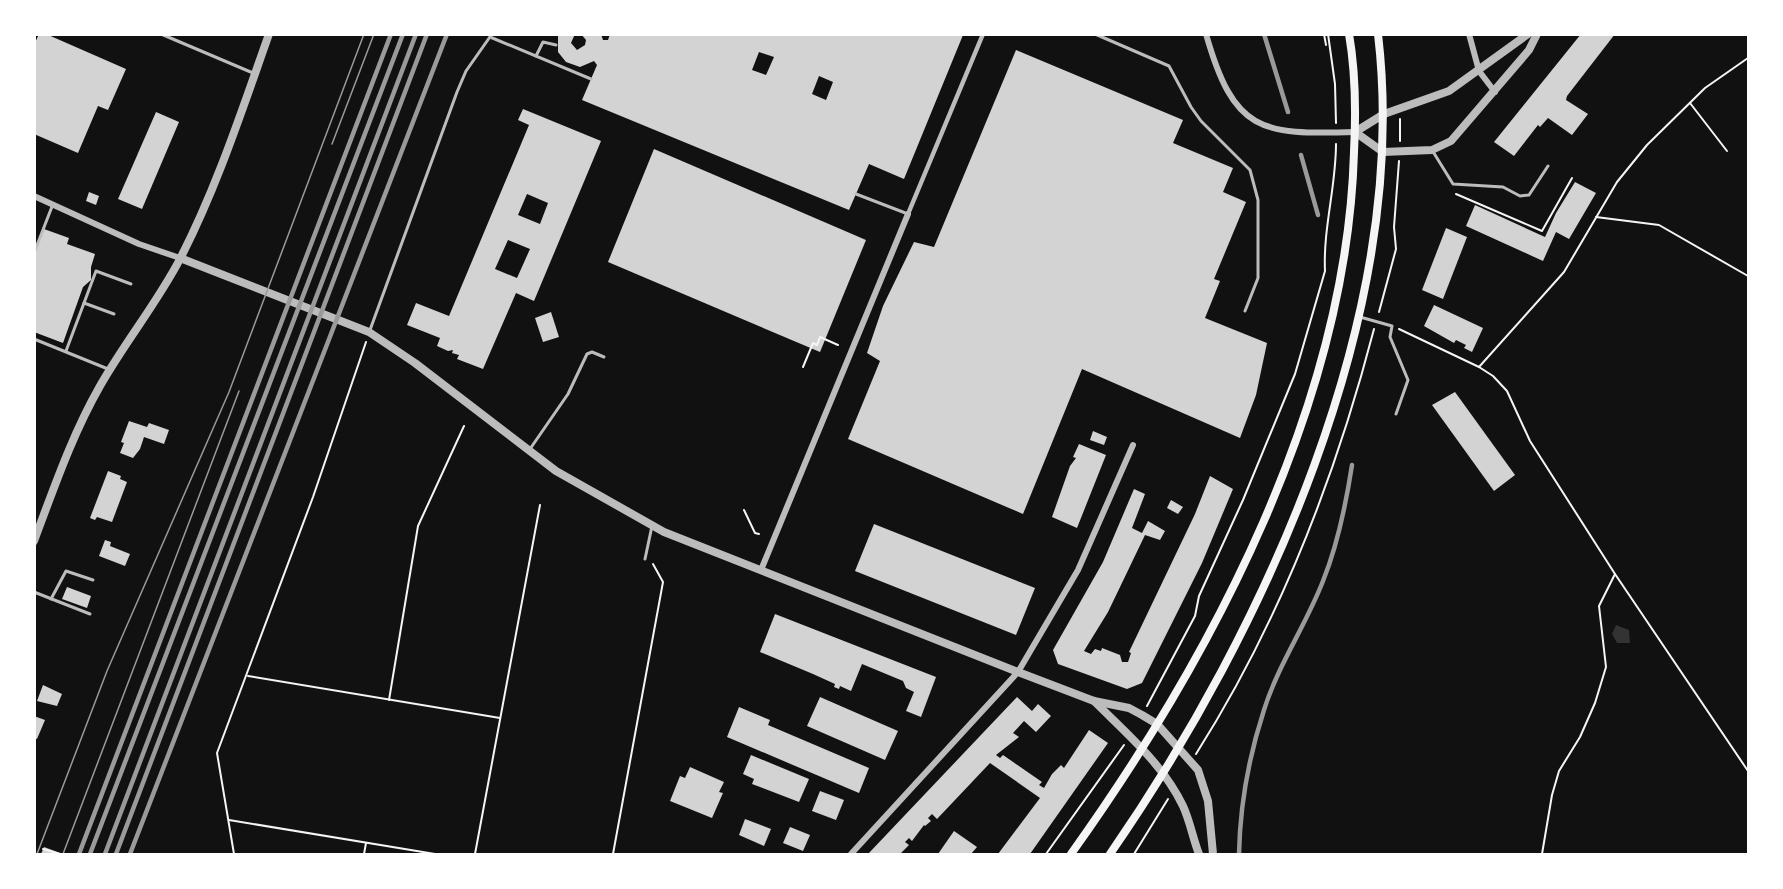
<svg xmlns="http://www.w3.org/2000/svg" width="1783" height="889" font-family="Arial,sans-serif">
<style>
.water{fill:#333}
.building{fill:#d3d3d3;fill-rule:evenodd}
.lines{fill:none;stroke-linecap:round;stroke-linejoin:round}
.path{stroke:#f5f5f5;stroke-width:2}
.service{stroke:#bcbcbc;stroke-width:3}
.pedestrian{stroke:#bcbcbc;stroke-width:4.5}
.minor{stroke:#bcbcbc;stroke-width:6}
.tertiary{stroke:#bcbcbc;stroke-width:8}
.secondary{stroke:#f5f5f5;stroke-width:8}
.tram{stroke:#9a9a9a;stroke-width:1.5}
.rail{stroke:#9a9a9a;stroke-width:4.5}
</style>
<rect width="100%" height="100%" fill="#111"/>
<path class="water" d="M1616 625 1629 630 1630 643H1617L1612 634Z"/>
<g class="building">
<path d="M39 34H46L126 69 108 110 98 106 78 153 34 134V45Z"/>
<path d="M558 34H575L571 43 577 50 585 45 586 40 581 34H601L603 40H608L610 34 963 35 904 179 869 164 849 210 582 100 597 65 594 61 580 67 566 62 558 52ZM759 52 774 57 766 75 752 70ZM819 76 833 82 826 100 812 94Z"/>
<path d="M1581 34H1615L1567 96 1566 100 1588 114 1572 135 1548 118 1540 127 1538 125 1514 156 1494 142Z"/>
<path d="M1016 50 1183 120 1173 143 1233 168 1223 192 1246 202 1214 279 1220 281 1205 318 1267 343 1256 395 1240 438 1082 369 1023 514 848 439 880 361 867 353 883 306 914 242 934 247Z"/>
<path d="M523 109 601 141 534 301 516 293 483 369 457 359 459 355 452 353 453 350 448 351 437 346 440 338 407 325 416 303 449 316 529 125 518 120ZM527 194 548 203 540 224 518 215ZM508 240 530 249 517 278 495 269Z"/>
<path d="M156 112 179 122 142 209 118 199Z"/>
<path d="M654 149 866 240 820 352 608 262Z"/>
<path d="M1575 182 1596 193 1569 239 1556 232 1543 261 1466 226 1475 205 1545 237 1556 213Z"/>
<path d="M89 192 99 196 96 205 86 201Z"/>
<path d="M1446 228 1467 237 1443 299 1422 290Z"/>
<path d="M44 229 69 238 67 244 95 254 91 267V280L83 287 63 343 34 332V255Z"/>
<path d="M1434 305 1483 328 1472 352 1464 348 1466 345 1456 340 1454 343 1424 326Z"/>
<path d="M551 312 559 337 543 342 535 318Z"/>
<path d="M1455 392 1515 475 1494 491 1432 405Z"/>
<path d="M129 421 147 427 149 423 169 430 164 444 144 437 140 449 133 458 120 453 124 443 121 442Z"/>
<path d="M1093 431 1107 437 1104 445 1090 440Z"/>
<path d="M1079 444 1106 455 1077 528 1052 517 1070 466 1076 458 1073 457Z"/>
<path d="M108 471 121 476 120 479 127 482 112 522 97 517 95 520 90 518Z"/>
<path d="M1210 476 1233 489 1202 563 1142 683 1127 689 1058 664 1053 650 1103 562 1134 489 1145 494 1132 528 1142 533 1148 521 1165 531 1160 540 1145 535 1108 612 1084 651 1091 654 1095 649 1101 651 1102 648 1120 655 1122 662H1128L1131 653 1129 652 1195 514Z"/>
<path d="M1171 500 1183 507 1178 514 1167 508Z"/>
<path d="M874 524 1035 588 1016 635 855 571Z"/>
<path d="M105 540 111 542 110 546 130 554 125 566 99 556Z"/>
<path d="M67 587 91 596 87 608 62 599Z"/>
<path d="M775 614 936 677 921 717 906 711 914 692 906 688 903 681 862 664 851 691 840 686 839 689 834 687 835 684 813 674 760 652Z"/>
<path d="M43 685 62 694 57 706 37 701Z"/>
<path d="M820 697 898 731 885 760 807 726Z"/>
<path d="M1017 697 1032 711 1038 704 1051 716 1036 732 1024 721 1013 733 1019 737 996 755 1000 758 1003 755 1042 782 1039 785 1044 788 1052 774 1061 765 1064 768 1089 730 1108 743 1030 854H998L1040 798 990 763 937 819 932 814 928 818 931 821 925 826 924 825 912 841 909 838 905 842 909 845 900 854H868Z"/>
<path d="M739 707 770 720 768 725 869 768 859 793 727 737Z"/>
<path d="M34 716 45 720 37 739 34 738Z"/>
<path d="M751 755 809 779 799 802 752 784 754 779 743 774Z"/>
<path d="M690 767 724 782 719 792 723 793 712 818 670 801 680 776 685 778Z"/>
<path d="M820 791 844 800 836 820 812 811Z"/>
<path d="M745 819 771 829 764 846 739 835Z"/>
<path d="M790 827 810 835 803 851 783 843Z"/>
<path d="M954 831 977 847 971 854H938Z"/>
<path d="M44 847 63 854H41Z"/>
</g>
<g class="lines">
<g class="path">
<path d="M1324 34 1326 45"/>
<path d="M1328 34 1335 84 1336 123"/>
<path d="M1690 103 1727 151"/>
<path d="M1400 141V119"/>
<path d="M1456 194 1542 231 1572 178"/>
<path d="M1596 217 1659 225 1748 276"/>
<path d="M1379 312 1396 249 1394 227 1399 161"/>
<path d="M1399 329 1479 367 1493 376 1507 391 1530 441 1615 574 1599 606 1606 667 1595 703 1580 737 1559 771 1552 795 1542 854"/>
<path d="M803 367 813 343 817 345 820 337 838 345"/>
<path d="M1479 367 1564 272 1617 182 1647 145 1705 88 1748 58"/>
<path d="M744 510 755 533 759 534"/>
<path d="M1615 574 1748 771"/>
<path d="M248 676 500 718"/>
<path d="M389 700 418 526 464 426"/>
<path d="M1147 706 1195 616 1199 596 1243 500 1295 374 1325 271C1323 228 1336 187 1336 144"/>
<path d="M1196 754C1279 623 1335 479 1374 329"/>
<path d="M229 820 435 854"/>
<path d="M43 849 60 854"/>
<path d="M234 854 217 753 313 497 366 342"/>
<path d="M364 854 366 843"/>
<path d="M475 854 540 505"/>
<path d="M613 854 663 582 653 564"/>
<path d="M1046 854 1124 745"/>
<path d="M1134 854 1168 799"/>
</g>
<g class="service">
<path d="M161 34 253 73"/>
<path d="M1095 34 1169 66 1191 107 1201 121 1250 170 1258 200V278L1245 311"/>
<path d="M490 37 591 79"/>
<path d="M536 56 543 42 556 45"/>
<path d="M1432 150 1453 184 1503 187 1520 196 1529 195 1548 166"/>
<path d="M856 194 908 214"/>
<path d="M34 253 53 204"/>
<path d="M84 303 114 314"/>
<path d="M1360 317 1392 326 1390 337 1408 380 1396 414"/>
<path d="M370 330 457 92 466 71 492 34"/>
<path d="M34 339 108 369"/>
<path d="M66 351 96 271 131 284"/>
<path d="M530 449 568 394 587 354 592 352 604 357"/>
<path d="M645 559 652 526"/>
<path d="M34 592 90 614"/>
<path d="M51 599 66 571 93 580"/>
</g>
<path class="pedestrian" d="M908 214 983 34"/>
<g class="minor">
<path d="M1206 34C1234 132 1260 135 1355 132"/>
<path d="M1469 34 1479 71 1495 92"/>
<path d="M34 196 139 244 180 258"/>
<path d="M761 570 908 214"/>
<path d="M851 854 1018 672 1078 570 1133 445"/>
</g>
<g class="tertiary">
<path d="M1528 34 1449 91 1384 114 1355 132 1383 152 1432 150 1451 141 1529 50 1537 34"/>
<path d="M180 258 369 332 415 363 556 471 664 532 1018 672 1094 701 1129 708 1142 715 1157 724 1198 770 1208 801 1213 854"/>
<path d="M34 541C54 488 72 435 100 386 125 342 157 303 180 259 217 187 242 110 269 34"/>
<path d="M1094 701C1126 733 1163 764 1183 806 1190 821 1193 839 1199 854"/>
</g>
<g class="secondary">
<path d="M1071 854C1214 654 1347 402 1354 152 1356 113 1356 74 1349 34"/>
<path d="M1110 854C1265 630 1411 313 1378 34"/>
</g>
<g class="tram">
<path d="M332 144 374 34"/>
<path d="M37 854 107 671 229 392 364 34"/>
<path d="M63 854 239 391"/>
</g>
<g class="rail">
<path d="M1264 34 1288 112"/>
<path d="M1301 155 1318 215"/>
<path d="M79 854 391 34"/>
<path d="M90 854 403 34"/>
<path d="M105 854 416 34"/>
<path d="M116 854 427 34"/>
<path d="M130 854 447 34"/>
<path d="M1239 854C1240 806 1249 756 1264 710 1278 665 1306 625 1323 581 1338 544 1346 504 1352 465"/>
</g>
</g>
<rect width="1783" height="889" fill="none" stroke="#ffffff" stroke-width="72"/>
</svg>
